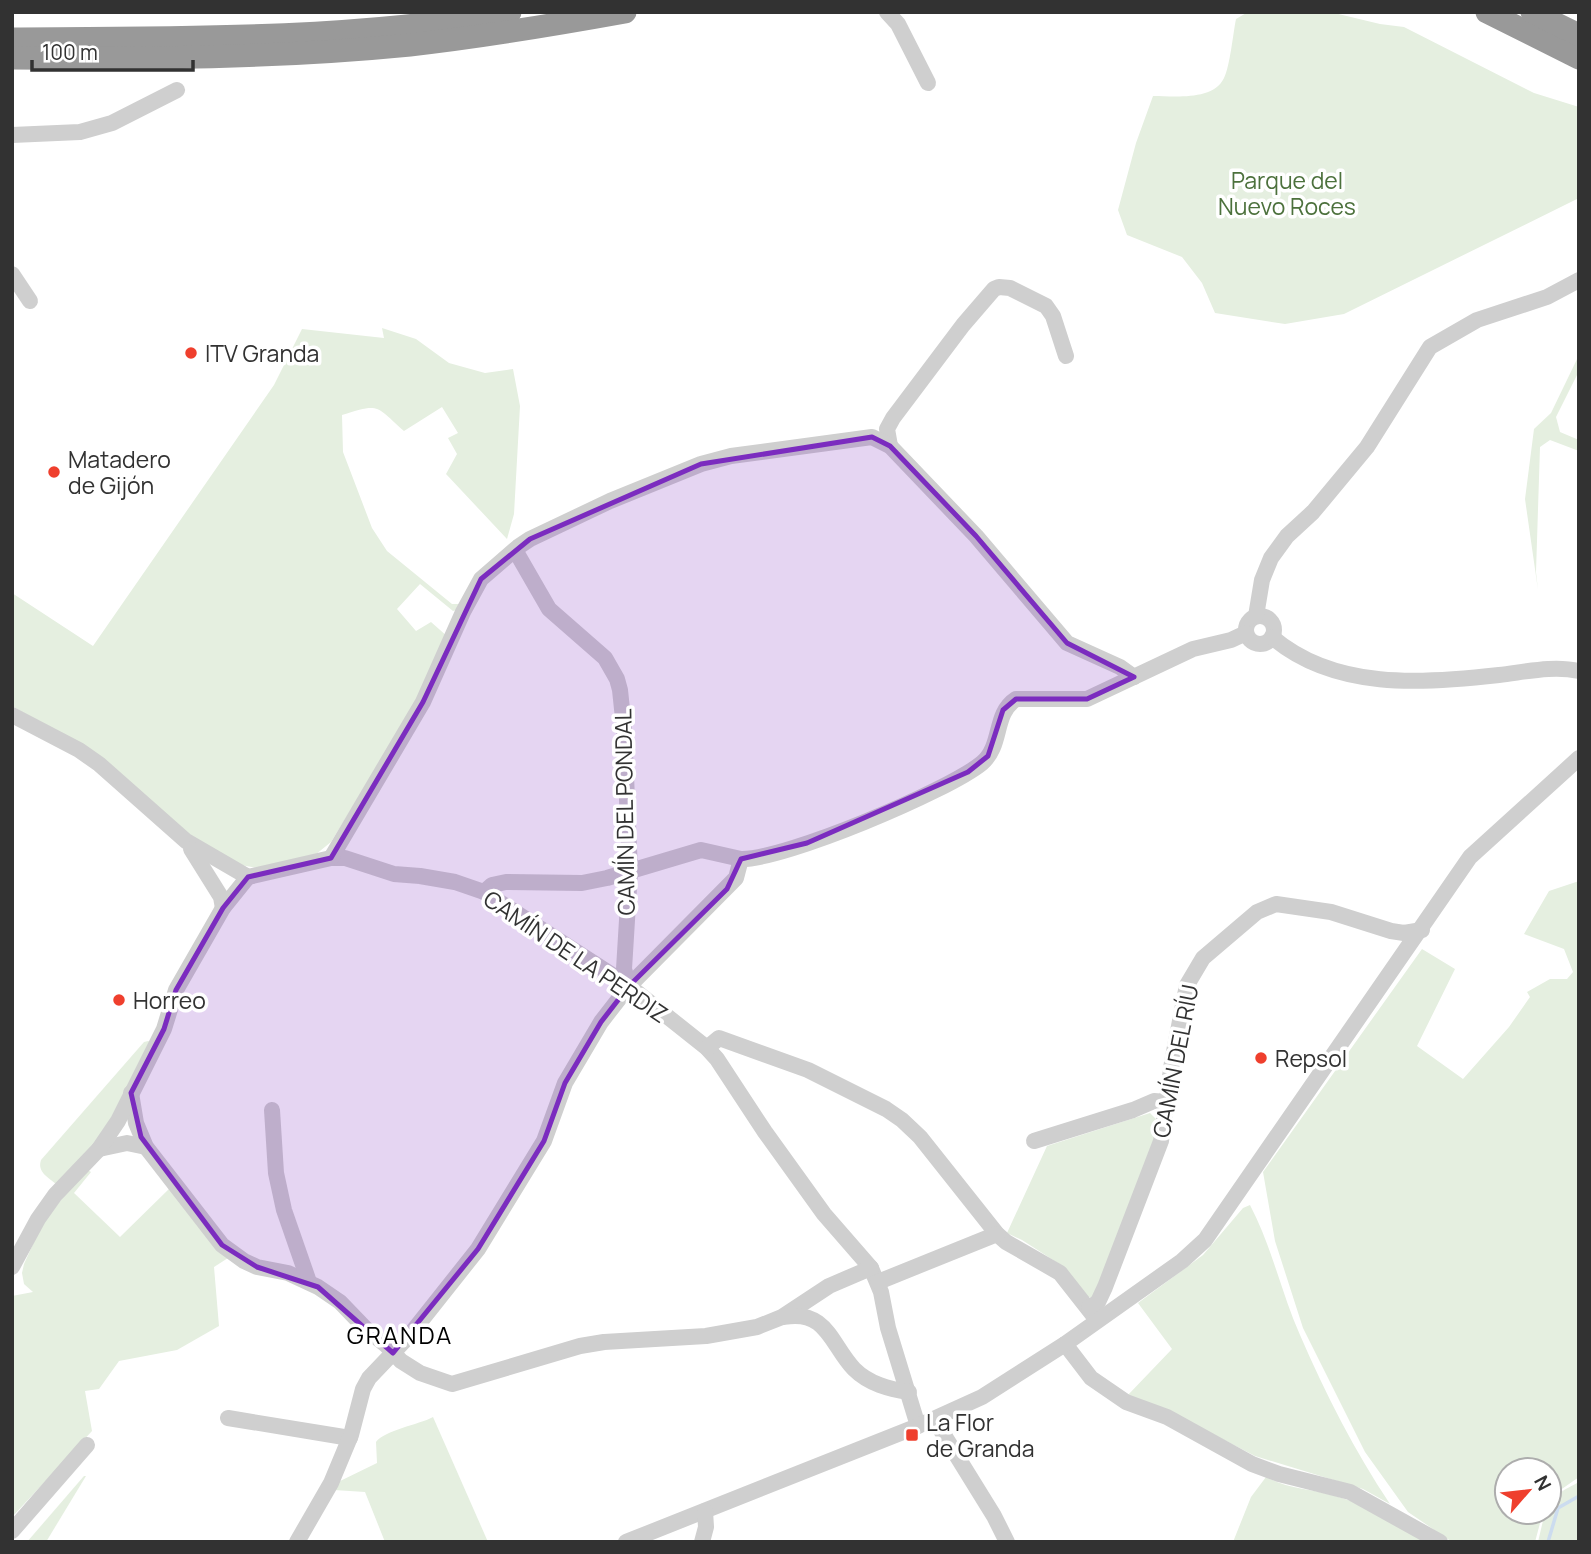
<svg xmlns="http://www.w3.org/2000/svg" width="1591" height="1554" font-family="Manrope,sans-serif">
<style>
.green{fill:#e5efe0}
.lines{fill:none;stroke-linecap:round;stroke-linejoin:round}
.stream{stroke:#ccdcef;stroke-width:3.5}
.minor{stroke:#cfcfcf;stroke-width:16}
.highway{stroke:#999;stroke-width:23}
.marked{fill:#7b2cbf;fill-opacity:0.2;stroke:#7b2cbf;stroke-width:5;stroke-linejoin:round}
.poi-dot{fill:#ef3f2d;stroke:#fff;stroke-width:2.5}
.labels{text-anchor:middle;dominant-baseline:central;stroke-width:7;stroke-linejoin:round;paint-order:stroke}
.park-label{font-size:23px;fill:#4c713c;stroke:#fff}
.poi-label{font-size:23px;fill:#323232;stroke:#fff;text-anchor:start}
.street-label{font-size:23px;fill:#323232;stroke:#fff}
.neighbourhood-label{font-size:24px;letter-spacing:2px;fill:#000;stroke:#fff}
</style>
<rect width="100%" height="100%" fill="#fff"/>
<g class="green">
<path d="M1248 12H1330L1380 24 1404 27 1534 93 1579 107V198L1344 314 1285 324 1215 313 1202 283 1182 257 1127 235 1118 210 1136 143 1153 96C1174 96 1213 101 1224 78 1230 66 1233 34 1236 19Z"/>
<path d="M382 328 416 339 449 363 485 373 513 369 520 406 514 514 507 539 446 474 457 454 448 438 458 433 442 407 404 431C375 405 380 403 342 415L343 452 372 528 387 551 452 604H462L461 609 453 611 420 584 397 609 416 631 431 622 448 637 422 693 331 842 315 855 258 868 235 864 180 828 45 725 12 706V593L93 646 274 385 302 329 384 338Z"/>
<path d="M1579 355V371L1556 417 1560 432 1579 440V451L1550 440 1540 447 1536 572 1538 590 1525 499 1534 429 1551 413Z"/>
<path d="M1579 881V1477L1549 1498V1470H1507V1512H1543L1535 1542H1452L1408 1512 1365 1452 1303 1328 1275 1241 1263 1172 1422 949 1455 969 1417 1046 1463 1079 1509 1027 1530 997 1527 992 1550 979H1567L1573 972 1564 949 1524 934 1549 891Z"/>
<path d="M148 1041 151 1042 109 1125 95 1144 56 1184C48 1177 37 1172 41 1160L144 1042Z"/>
<path d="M1150 1113 1159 1122 1152 1148 1095 1297H1088L1064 1267 1022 1240 1007 1233 1047 1146Z"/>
<path d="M86 1169 91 1172 74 1193 120 1237 170 1188 228 1258 214 1267 219 1326 177 1350 119 1361 99 1389 85 1391 92 1431 12 1517V1296L33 1292 24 1284 22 1273 24 1264 43 1222Z"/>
<path d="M1250 1205C1272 1247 1281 1292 1300 1335 1325 1393 1355 1452 1390 1504L1363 1489 1255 1456 1209 1432 1127 1396 1172 1349 1138 1303 1203 1255 1243 1208Z"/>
<path d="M433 1417 488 1542H385L365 1492 334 1490 336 1483 377 1463 376 1442C385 1430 418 1425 433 1417Z"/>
<path d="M84 1476H86L46 1542H27Z"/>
<path d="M1266 1477C1287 1489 1312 1489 1335 1496 1367 1504 1396 1525 1424 1542H1233L1251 1497Z"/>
<path d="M1579 1482V1542H1538L1545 1512H1549C1549 1496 1566 1489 1579 1482Z"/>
</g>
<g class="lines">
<path class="stream" d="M1548 1542 1558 1508 1579 1496"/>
<g class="minor">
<path d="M887 12 898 24 928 83"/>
<path d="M12 135 80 132 112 123 177 90"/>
<path d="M12 274 30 301"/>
<path d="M890 446 887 429 893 418 963 325 994 289 999 287 1010 288 1046 306 1053 316 1066 356"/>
<path d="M515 550 549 609 605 658 617 679 620 690 624 728 630 871 624 969 629 986"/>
<circle cx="1260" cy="630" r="14"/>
<path d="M1256 616 1262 580 1271 558 1287 536 1313 512 1367 447 1430 347 1477 320 1547 297 1579 280"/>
<path d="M1272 637C1334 690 1422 684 1499 675 1525 672 1553 665 1579 671"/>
<path d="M12 715 79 750 99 764 186 841 248 877 331 858H345L394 874 420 876 455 882 484 892 629 986 707 1048 717 1059 765 1132 824 1214 871 1268 881 1292 888 1328 918 1426"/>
<path d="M191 849 221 897 223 908"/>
<path d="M331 858 423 702 463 612 481 579 518 547 530 539 610 501 701 464 731 456 872 437 890 446 976 536 1067 643 1120 667 1134 677"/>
<path d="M484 892 492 885 506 882 582 883 607 878 701 850 741 859"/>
<path d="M707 1048 719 1038 808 1070 886 1109 902 1120 920 1137 997 1234 1006 1242 1060 1273 1093 1315"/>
<path d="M131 1093 136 1123 146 1147 222 1245 244 1261 257 1267 288 1273 318 1287 340 1302 366 1329 386 1345 401 1361 420 1373 452 1384 580 1346 604 1342 706 1336 757 1327 782 1317 829 1286 871 1268"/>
<path d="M272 1110 276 1173 284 1210 309 1282"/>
<path d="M1034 1141 1133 1110 1154 1101 1166 1102"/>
<path d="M99 1149 127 1143 146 1147"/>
<path d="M12 1267 38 1219 55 1195 99 1149 118 1121 164 1029 176 990 223 908 248 877"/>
<path d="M878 1282 997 1234"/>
<path d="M1089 1308 1098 1302 1105 1287 1161 1141 1172 1062 1187 985 1203 958 1257 912 1276 904 1331 912 1391 931 1404 933 1422 930"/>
<path d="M784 1317C827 1309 831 1345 854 1369 869 1384 889 1389 909 1392"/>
<path d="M1065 1344 1091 1378 1126 1402 1167 1417 1252 1464 1279 1474 1350 1492 1440 1542"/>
<path d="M228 1418 350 1438"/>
<path d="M934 1419 994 1516 1007 1542"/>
<path d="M12 1531 87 1445"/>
<path d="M297 1542 331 1483 351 1435 363 1389 369 1378 409 1336 478 1249 544 1141 565 1083 601 1022 629 986 736 878 741 859C784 860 948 791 982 763 1003 745 993 714 1016 699H1087L1193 649 1231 640 1246 633"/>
<path d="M626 1542 918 1426 982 1397 1065 1344 1182 1261 1205 1240 1470 857 1579 758"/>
<path d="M702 1542 706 1527 705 1511"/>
</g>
<g class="highway">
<path d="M1487 12 1579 58"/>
<path d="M1532 12 1579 35"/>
<path d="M12 39C178 38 346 40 510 12"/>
<path d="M12 58C145 59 278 58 410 45 482 37 553 25 625 12"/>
</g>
</g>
<path class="marked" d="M872 437 890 446 976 536 1067 643 1134 677 1087 699H1016L1003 710 988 756 968 772 807 843 741 859 727 889 629 986 601 1022 565 1083 544 1141 478 1249 393 1353 318 1287 257 1267 222 1245 141 1137 131 1093 164 1029 176 990 223 908 248 877 331 858 423 702 481 579 530 539 701 464Z"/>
<g class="poi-dot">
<circle cx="191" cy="353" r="7"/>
<circle cx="54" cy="472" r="7"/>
<circle cx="119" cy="1000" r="7"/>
<circle cx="1261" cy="1058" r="7"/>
<rect x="905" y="1428" width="14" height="14" rx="3.5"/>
</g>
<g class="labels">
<g class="park-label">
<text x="1287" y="180">Parque del<tspan x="1287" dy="26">Nuevo Roces</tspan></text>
</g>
<g class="poi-label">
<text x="205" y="353">ITV Granda</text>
<text x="68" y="459">Matadero<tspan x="68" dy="26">de Gijón</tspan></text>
<text x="133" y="1000">Horreo</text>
<text x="1275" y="1058">Repsol</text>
<text x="926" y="1422">La Flor<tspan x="926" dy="26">de Granda</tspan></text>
</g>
<g class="street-label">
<text transform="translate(624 812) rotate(-91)">CAMÍN DEL PONDAL</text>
<text transform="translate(576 956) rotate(34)">CAMÍN DE LA PERDIZ</text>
<text transform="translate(1175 1061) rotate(-79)">CAMÍN DEL RÍU</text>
</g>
<g class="neighbourhood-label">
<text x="400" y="1334">GRANDA</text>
</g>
</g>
<rect width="1591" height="1554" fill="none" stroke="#323232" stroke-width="28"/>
<g transform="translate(1528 1491) rotate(62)"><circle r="33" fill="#ffffff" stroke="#adadad" stroke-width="2"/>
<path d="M0-5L12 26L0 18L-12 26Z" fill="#ef3f2d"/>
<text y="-10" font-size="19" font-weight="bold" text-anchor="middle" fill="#323232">N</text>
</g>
<path d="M32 60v10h161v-10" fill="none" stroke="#323232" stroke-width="3.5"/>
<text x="42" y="60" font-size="21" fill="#323232" stroke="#ffffff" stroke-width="5" paint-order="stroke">100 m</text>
</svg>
